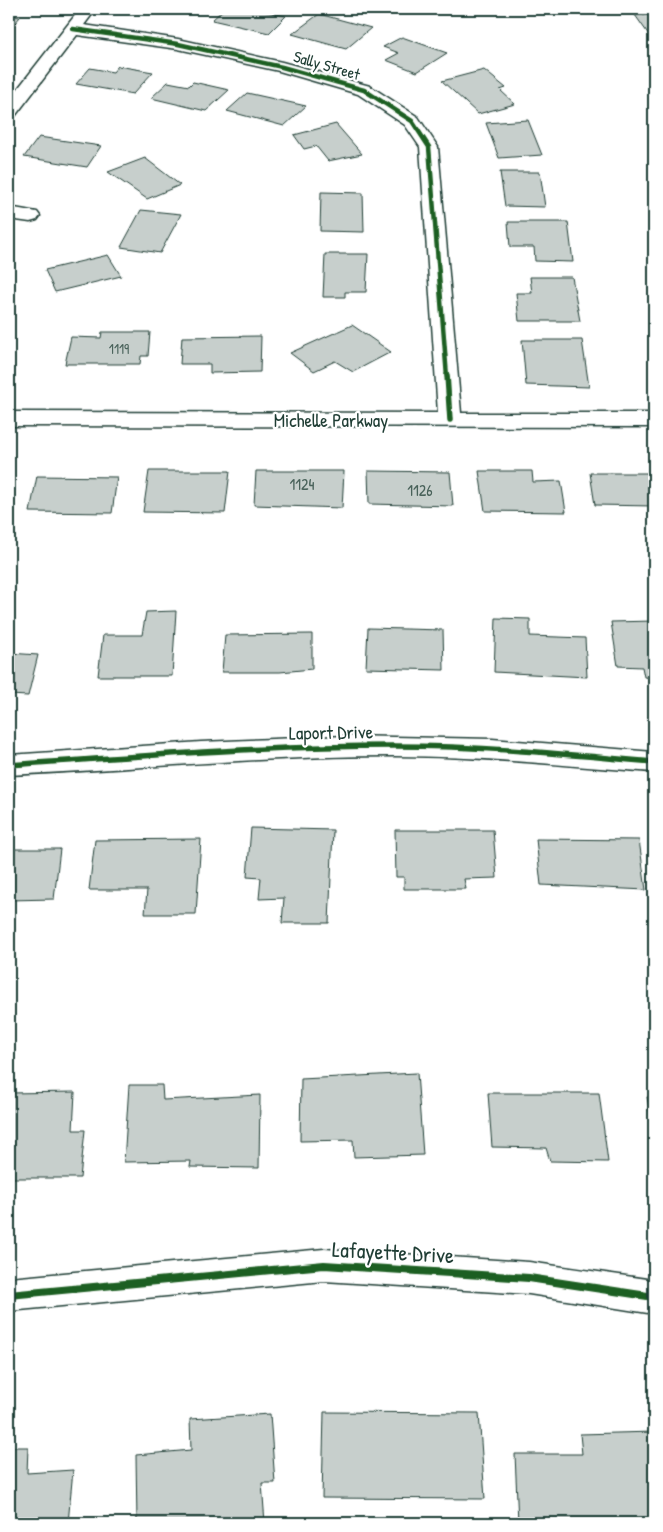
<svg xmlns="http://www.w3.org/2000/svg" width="663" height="1532" font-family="'Patrick Hand',sans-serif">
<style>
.building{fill:#c7cfcc;stroke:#1f3d34}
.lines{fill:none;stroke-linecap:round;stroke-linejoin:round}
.minor-casing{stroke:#1f3d34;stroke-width:3}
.minor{fill:#fff;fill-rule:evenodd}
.cycleway-far2-casing{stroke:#fff;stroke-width:6}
.cycleway-far1-casing{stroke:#fff;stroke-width:9}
.cycleway-casing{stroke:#fff;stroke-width:11}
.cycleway-far2{stroke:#1b5e20;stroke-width:4.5}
.cycleway-far1{stroke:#1b5e20;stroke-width:5.5}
.cycleway{stroke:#1b5e20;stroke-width:8}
.labels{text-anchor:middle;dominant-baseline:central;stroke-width:4.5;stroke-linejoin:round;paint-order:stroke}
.far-number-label{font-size:14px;fill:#49625a}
.far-street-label{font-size:16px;fill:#1f3d34;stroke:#fff}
.number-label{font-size:16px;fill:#49625a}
.street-label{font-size:19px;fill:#1f3d34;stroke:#fff}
.near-street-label{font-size:22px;fill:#1f3d34;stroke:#fff}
</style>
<rect width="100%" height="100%" fill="#fff"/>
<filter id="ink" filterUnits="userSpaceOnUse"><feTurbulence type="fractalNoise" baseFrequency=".02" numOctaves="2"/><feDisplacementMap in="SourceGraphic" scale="10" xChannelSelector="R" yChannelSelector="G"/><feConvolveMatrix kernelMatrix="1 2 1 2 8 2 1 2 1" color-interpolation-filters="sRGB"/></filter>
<g filter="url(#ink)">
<g class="building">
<path d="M224 9H252L286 16 269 33 212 20Z"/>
<path d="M529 9H558L553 14Z"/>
<path d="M654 13V42L635 15Z"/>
<path d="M319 14 371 28 346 49 292 34Z"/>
<path d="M9 15 20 17 9 30Z"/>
<path d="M402 37 447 53 417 72 386 60 399 53 383 47Z"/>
<path d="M118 66 153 72 133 94 76 84 90 68 113 72Z"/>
<path d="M484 70 506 88 500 90 515 104 478 114 442 81Z"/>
<path d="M168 82 189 86 193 82 229 90 206 111 151 98Z"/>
<path d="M247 93 306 106 284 126 227 111Z"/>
<path d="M528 120 542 155 499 158 486 123Z"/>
<path d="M336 124 362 154 328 161 316 146 304 149 294 135Z"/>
<path d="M39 137 101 146 87 167 24 157Z"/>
<path d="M145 158 180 185 147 199 108 172Z"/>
<path d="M500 172H540L545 207 505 206Z"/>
<path d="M321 192 363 193 364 232 320 231Z"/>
<path d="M141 210 181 214 160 253 121 247Z"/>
<path d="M508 222H568L573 262 535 261 534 247H510Z"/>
<path d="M325 254H368L366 292H345V297H323Z"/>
<path d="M108 255 121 276 55 292 45 270Z"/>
<path d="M530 277H572L580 321H519L516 293H532Z"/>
<path d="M352 325 391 352 353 372 335 361 314 371 290 353Z"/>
<path d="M102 332H150L148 356H141L140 364H65L71 337 101 338Z"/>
<path d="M261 336 260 372 210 373V364H180L182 337Z"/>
<path d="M522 340H582L589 387 526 385Z"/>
<path d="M149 471H230L225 513 143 512Z"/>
<path d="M256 471H344L342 508 254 505Z"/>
<path d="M368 471 450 472 453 506 369 504Z"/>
<path d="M479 471H532L533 482 561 481 566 512 485 511Z"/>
<path d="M590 473H654V506L595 505Z"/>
<path d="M37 476 117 477 112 513 30 512Z"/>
<path d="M176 611 172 676H98L103 635H142L146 612Z"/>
<path d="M496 618 530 619V636L585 638 587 677 494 672Z"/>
<path d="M654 621V678L644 677 642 667 618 666 611 622Z"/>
<path d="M368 628 443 630 444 670 366 668Z"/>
<path d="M312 634V669L280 672H222L225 635Z"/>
<path d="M9 653 38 655 28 696 9 695Z"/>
<path d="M251 828 333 830 329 923H282L284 898 259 899 261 878 247 877Z"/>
<path d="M395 830H493L497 878 464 879 466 889H404V877H396Z"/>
<path d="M201 839 196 914H145L147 890H89L95 840Z"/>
<path d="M536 839 639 840 646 890 541 885Z"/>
<path d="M9 849H60L54 899 9 900Z"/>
<path d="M417 1073 423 1155 354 1157 353 1140 300 1141 301 1079Z"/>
<path d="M129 1085H162L163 1100 260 1095 259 1168 190 1167 191 1161 124 1162Z"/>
<path d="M75 1092 73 1130H85L80 1178H9V1093Z"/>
<path d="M488 1093H599L608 1162 550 1161 546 1148 492 1147Z"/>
<path d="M647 1097H654V1140Z"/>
<path d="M324 1412 479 1413 485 1499 322 1498Z"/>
<path d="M270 1414 275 1483H262L265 1523H137L136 1455 191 1450 190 1419Z"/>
<path d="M654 1432V1523H518L515 1454H582L580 1434Z"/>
<path d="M9 1447H28L27 1473 73 1470 68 1523H9Z"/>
</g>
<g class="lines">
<defs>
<g id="minor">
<path d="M80 9H96L84 25 178 39 282 62 370 86 418 117 438 147 461 413H654V427L9 426V412L438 413 420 147 405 125 358 94 279 71 178 49 77 35 15 116 9 117V100Z"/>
<path d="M9 207 37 212 40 216 37 220 30 222 9 219Z"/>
<path d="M346 736 492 739 654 752V772C567 766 481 756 394 756 265 756 137 769 9 775V755L201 742Z"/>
<path d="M324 1249 529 1262 654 1280V1314L529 1294 324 1281 9 1311V1278Z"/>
</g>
</defs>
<use href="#minor" class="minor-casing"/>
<use href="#minor" class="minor"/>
<defs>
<path id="cycleway-far2" d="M73 29 178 44 282 67 364 90 412 121 429 147 447 377"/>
<g id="cycleway-far1">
<path d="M447 375 450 420"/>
<path d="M9 765C137 756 265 746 394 746 481 746 567 754 654 762"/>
</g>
<path id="cycleway" d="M9 1295 324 1265 529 1278 654 1297"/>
</defs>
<use href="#cycleway-far2" class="cycleway-far2-casing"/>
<use href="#cycleway-far1" class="cycleway-far1-casing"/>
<use href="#cycleway" class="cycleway-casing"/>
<use href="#cycleway-far2" class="cycleway-far2"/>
<use href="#cycleway-far1" class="cycleway-far1"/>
<use href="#cycleway" class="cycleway"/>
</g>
</g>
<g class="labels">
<g class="far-number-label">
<text x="119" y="348">1119</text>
</g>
<g class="far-street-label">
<text transform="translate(327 65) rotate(16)">Sally Street</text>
</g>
<g class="number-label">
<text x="302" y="484">1124</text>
<text x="420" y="490">1126</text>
</g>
<g class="street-label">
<text x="331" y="420">Michelle Parkway</text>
<text transform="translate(331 732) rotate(-1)">Laport Drive</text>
</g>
<g class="near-street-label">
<text transform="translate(393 1252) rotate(3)">Lafayette Drive</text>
</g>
</g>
<rect width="663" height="1532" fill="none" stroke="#fff" stroke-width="30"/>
<rect x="15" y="15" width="633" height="1502" fill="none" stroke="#1f3d34" stroke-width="2" filter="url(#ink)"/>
</svg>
